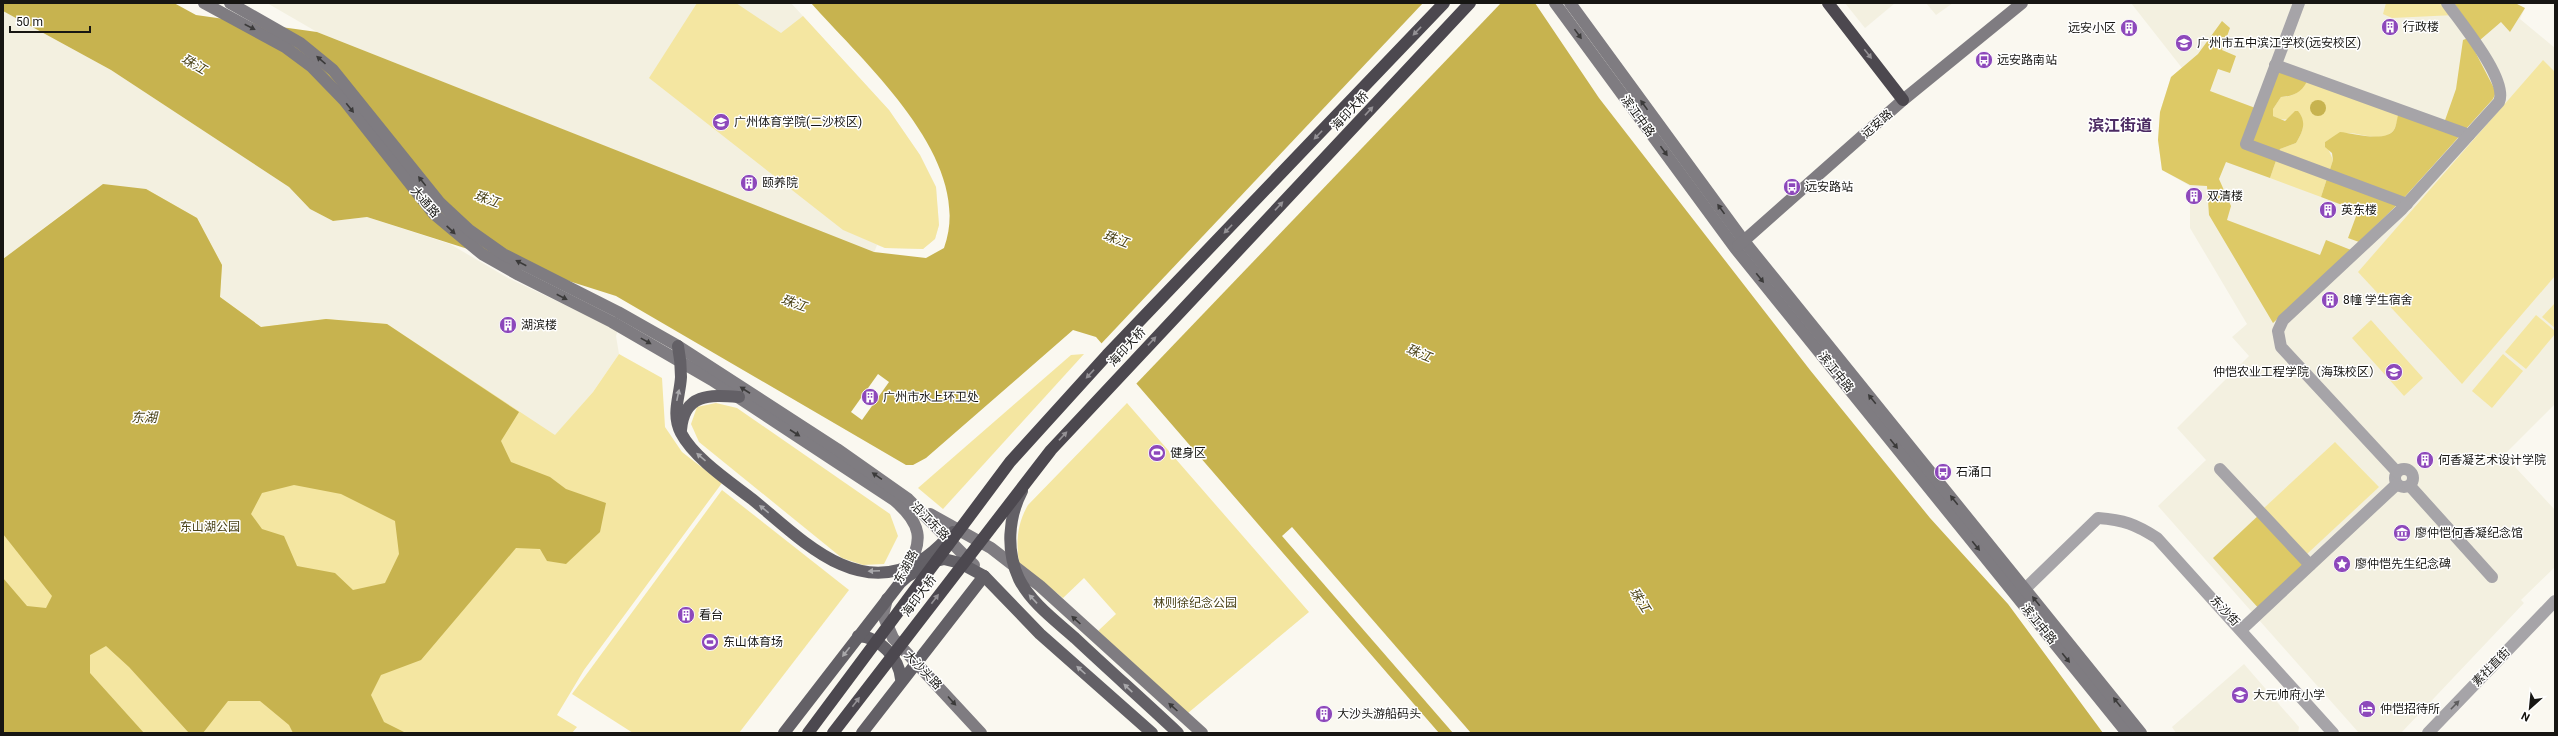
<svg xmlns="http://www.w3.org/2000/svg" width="2558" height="736" font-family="Roboto,'Noto Sans SC',sans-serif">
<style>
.built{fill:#f3f0e0}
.green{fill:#f4e6a1}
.forest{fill:#ddc966}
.water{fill:#c7b34f;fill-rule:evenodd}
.pier{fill:#faf8f0}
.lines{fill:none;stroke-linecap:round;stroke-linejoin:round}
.street{stroke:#a6a4a8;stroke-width:12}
.secondary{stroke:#7f7c81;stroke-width:12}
.primary{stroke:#636066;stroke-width:12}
.highway{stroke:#4c484f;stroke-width:12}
.oneway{fill:#3b3a3a}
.oneway2{fill:#949195}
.oneway3{fill:#a9a8ab}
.oneway4{fill:#5e5d5e}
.labels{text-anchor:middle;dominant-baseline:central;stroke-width:3;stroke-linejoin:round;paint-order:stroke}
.poi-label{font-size:12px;fill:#171613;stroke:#fff;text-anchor:start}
.street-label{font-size:12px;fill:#171613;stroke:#fff}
.park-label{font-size:12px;fill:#4b4319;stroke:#fff}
.water-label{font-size:13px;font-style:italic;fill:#494117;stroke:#fff}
.district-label{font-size:16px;font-weight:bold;fill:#4c2b63;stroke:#fff}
</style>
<rect width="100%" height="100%" fill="#faf8f0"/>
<g class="built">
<path d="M267 3H791L889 110 920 155 936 187 939 225 935 239 923 249 885 248 877 245 874 253 317 32Z"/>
<path d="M1845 3H1895L1865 28Z"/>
<path d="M1926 3H1953L1936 15Z"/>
<path d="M2131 3H2515L2525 8 2520 19 2555 48V404L2504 455 2555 510V567L2521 600 2524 603 2401 733H2359L2158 506 2206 460 2177 428 2249 356 2232 337 2247 324 2190 228V186L2162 170 2158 140 2160 112 2171 77 2182 68Z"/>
<path d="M3 11 111 70 289 187 310 209 333 221 367 217 450 244 508 278 618 330 616 336 619 354 593 392 555 436 387 324 326 319 261 327 220 297 222 265 74 205 3 259Z"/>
<path d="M2244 664 2299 727 2298 733H2176L2172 727Z"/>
</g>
<g class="green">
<path d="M697 3H736L781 33 803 16 889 110 920 155 936 187 939 225 935 239 923 249 885 248 843 230 649 78Z"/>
<path d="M2386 3H2447L2455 15 2392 18 2383 14Z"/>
<path d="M2543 60 2555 72V276L2462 384 2358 272Z"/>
<path d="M2309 77 2400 110C2398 116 2397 126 2393 131 2382 143 2361 133 2348 133 2340 133 2331 138 2325 142L2333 160 2321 197 2270 178 2280 149 2296 143C2302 133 2306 125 2300 114 2287 118 2287 123 2273 116V109L2281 97C2298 96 2299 91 2309 77Z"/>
<path d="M146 189 197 218 222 265 220 297 261 327 326 319 387 324 555 435 593 392 619 354 662 378 665 427 682 452 722 483 584 670 557 715 577 727 572 733H3V259Z"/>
<path d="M2555 303V328L2542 317Z"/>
<path d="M2536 315 2555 331V334L2526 369 2505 352Z"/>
<path d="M2371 320 2423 378 2404 396 2352 338Z"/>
<path d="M1084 354 943 509 918 488 1071 355Z"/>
<path d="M2503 354 2523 371 2492 408 2472 391Z"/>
<path d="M716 403 737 408 890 514 898 536 884 564 863 565 842 558 699 442 691 424 697 407Z"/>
<path d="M1127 403 1309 612 1188 713 1098 631 1116 614 1084 578 1063 598 1019 563C1016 541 1017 524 1028 505Z"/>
<path d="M2335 442 2379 487 2307 554 2264 508Z"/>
<path d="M722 490 849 590 739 733H633L572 694Z"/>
</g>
<g class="forest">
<path d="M2454 3H2515L2525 8 2510 32 2501 22 2480 40Z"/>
<path d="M2222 21 2230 28 2222 50 2236 56 2230 73 2218 69 2210 91 2258 109 2275 65 2309 77C2303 92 2295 96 2281 97L2273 109V116L2285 121 2295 111H2298C2307 122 2303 131 2296 143L2280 149 2270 178 2226 162 2219 179 2231 206 2227 220 2320 255 2326 240 2351 250 2273 323 2209 215 2207 186 2190 185 2162 170 2158 140 2160 112 2171 77 2198 54Z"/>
<path d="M2468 38 2496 92 2493 99 2401 201 2359 242 2348 238 2358 211 2321 197 2333 160 2332 153 2325 147V142L2340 132C2352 133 2388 144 2395 128 2397 123 2397 116 2400 110L2443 126 2456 89 2463 40Z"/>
<path d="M2261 513 2310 565 2261 611 2213 558Z"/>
</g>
<g class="water">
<path d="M3 3H174L196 15 317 32 874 252 926 258 944 248C976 160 864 63 811 3H1535L1599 98 1810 370 1930 518 2008 604 2103 733H1439L1096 337 1073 330 926 458 913 465H906L616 296 367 217 333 221 310 209 289 187 111 70 3 11Z"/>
<circle cx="2318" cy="108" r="8"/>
<path d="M103 184 146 189 197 218 222 265 220 297 261 327 326 319 387 324 519 412 501 441 511 462 550 477 566 489 606 503 600 532 566 564 547 561 540 549 516 548 421 660 381 675 371 695 384 722 406 733H293L289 725 260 701H228L203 733H189L129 667 106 646 90 655V673L144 733H3V578L27 606 46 608 52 596 3 534V259ZM294 485 341 494 395 521 399 554 385 583 353 590 335 573 297 566 284 536 262 529 251 514 262 493Z"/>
</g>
<g class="pier">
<path d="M1423 3H1501L1135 385 1100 345Z"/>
<path d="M878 374 889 382 862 420 851 412Z"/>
<path d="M1292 527 1471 733H1453L1282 536Z"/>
</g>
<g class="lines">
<g class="street">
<path d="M2299 3 2246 144 2407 204"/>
<path d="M2275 65 2469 135"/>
<circle cx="2404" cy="478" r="9"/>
<path d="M2220 469 2310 565"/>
<path d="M2397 472 2281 347 2278 331 2283 320 2402 209 2499 102C2509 80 2460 22 2447 3"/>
<path d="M2410 486 2492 577"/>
<path d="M2026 588 2098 518C2124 520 2135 524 2157 538L2333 733"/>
<path d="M2242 629 2397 484"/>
<path d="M2428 733 2555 601"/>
</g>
<g class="secondary">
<path d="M204 3 285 47 312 67 344 100 434 214 482 254 519 275 612 322 712 380 894 500C921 523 925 540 906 571"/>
<path d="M230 3 300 43 333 70 440 203 469 230 503 254 618 312 678 346 837 449 908 499 974 565"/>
<path d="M1555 3 1735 248 2127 733"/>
<path d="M1570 3 1744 241 2141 733"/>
<path d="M1738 246 1903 100 2022 3"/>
<path d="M930 514 991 548 1040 586 1202 733"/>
<path d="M887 599 883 615 893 638 981 733"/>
</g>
<g class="primary">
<path d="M678 346C680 356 681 366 681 377 680 396 671 414 681 433 694 458 730 482 752 499 799 537 856 600 921 560 934 553 943 542 953 532"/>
<path d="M681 430C684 393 710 395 739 397"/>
<path d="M1022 491C1008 518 1006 551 1019 579 1031 603 1056 621 1075 638 1109 670 1144 701 1178 733"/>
<path d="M858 636C880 637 899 658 901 679"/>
<path d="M784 733 900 583 908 576 932 562 944 559 960 563 984 576 1040 634 1152 733"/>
<path d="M862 733 984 576"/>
</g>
<g class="highway">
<path d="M1828 3 1903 100"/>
<path d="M808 733 1010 462 1107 355 1444 3"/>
<path d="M833 733 1051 450 1470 3"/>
</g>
</g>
<defs><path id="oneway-solid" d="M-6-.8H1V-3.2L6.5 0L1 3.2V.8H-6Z"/></defs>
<g class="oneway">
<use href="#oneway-solid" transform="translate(250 27) rotate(27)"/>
<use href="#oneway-solid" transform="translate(1578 34) rotate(54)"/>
<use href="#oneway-solid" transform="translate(321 60) rotate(-139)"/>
<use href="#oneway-solid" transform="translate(1644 105) rotate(-126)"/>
<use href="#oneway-solid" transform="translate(350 108) rotate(51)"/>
<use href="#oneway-solid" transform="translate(1664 151) rotate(54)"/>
<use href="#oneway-solid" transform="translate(422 181) rotate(-128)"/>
<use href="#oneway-solid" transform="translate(1721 209) rotate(-126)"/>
<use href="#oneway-solid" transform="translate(451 230) rotate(43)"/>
<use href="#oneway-solid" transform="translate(521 263) rotate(-153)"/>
<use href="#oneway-solid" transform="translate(1760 278) rotate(51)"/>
<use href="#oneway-solid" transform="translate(562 297) rotate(27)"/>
<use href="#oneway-solid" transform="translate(646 341) rotate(29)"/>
<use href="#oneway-solid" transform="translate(745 390) rotate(-147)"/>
<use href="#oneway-solid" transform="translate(1872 399) rotate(-129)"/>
<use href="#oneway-solid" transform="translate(795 433) rotate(33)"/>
<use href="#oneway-solid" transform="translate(1894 444) rotate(51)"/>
<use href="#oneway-solid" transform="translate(877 476) rotate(-146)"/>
<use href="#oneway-solid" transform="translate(1954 500) rotate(-129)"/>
<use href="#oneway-solid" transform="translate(1976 546) rotate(51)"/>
<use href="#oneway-solid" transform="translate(2036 601) rotate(-128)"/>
<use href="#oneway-solid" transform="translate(1076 620) rotate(-138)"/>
<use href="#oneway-solid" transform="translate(2066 658) rotate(51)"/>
<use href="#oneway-solid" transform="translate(952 701) rotate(48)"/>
<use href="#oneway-solid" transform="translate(2117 702) rotate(-128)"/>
<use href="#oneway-solid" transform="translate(1173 707) rotate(-138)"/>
</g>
<g class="oneway2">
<use href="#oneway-solid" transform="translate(1417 31) rotate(134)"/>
<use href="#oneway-solid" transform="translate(1868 54) rotate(52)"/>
<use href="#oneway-solid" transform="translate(1369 111) rotate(-47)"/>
<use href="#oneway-solid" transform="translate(1318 135) rotate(134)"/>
<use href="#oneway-solid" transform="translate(1279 206) rotate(-47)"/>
<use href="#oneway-solid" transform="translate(1228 229) rotate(134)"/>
<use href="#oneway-solid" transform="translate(1152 341) rotate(-47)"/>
<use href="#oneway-solid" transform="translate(1090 374) rotate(133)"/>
<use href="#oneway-solid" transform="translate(1063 436) rotate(-47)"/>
<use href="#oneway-solid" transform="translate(935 599) rotate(-53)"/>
<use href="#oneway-solid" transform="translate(856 702) rotate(-53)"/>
</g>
<g class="oneway3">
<use href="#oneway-solid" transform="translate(678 395) rotate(-78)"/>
<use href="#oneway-solid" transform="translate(701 457) rotate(-139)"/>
<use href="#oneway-solid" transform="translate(764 509) rotate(-141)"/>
<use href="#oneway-solid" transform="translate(874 571) rotate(178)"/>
<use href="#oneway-solid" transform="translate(1033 599) rotate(-133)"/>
<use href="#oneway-solid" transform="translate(846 652) rotate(128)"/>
<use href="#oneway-solid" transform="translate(1081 670) rotate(-138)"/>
<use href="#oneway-solid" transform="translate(1128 688) rotate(-137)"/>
</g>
<use class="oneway4" href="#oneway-solid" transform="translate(2455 705) rotate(-46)"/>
<defs>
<symbol id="building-disc" viewBox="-11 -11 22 22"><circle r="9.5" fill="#8d48bb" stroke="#fff"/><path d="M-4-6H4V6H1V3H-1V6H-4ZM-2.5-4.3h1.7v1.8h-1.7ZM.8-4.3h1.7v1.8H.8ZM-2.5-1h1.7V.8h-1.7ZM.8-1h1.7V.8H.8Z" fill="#fff"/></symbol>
<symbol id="school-disc" viewBox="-11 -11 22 22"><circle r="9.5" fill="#8d48bb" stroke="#fff"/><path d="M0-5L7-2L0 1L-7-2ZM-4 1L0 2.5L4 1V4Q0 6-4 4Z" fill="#fff"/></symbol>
<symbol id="bus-disc" viewBox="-11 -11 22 22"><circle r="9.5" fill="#8d48bb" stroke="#fff"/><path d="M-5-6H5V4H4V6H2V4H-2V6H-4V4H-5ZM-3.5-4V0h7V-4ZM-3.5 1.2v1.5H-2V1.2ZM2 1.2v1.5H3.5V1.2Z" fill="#fff"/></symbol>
<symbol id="university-disc" viewBox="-11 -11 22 22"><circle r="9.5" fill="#8d48bb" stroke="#fff"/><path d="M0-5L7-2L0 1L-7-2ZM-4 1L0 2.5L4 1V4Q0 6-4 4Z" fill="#fff"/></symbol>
<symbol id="stadium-disc" viewBox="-11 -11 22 22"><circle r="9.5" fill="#8d48bb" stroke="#fff"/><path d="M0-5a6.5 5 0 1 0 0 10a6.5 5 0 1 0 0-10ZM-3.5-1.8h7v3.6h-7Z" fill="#fff"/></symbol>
<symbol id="museum-disc" viewBox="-11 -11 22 22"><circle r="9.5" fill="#8d48bb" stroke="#fff"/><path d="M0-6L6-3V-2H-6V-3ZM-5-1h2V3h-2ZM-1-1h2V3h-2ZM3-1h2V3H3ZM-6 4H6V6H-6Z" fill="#fff"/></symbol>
<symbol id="sight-disc" viewBox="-11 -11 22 22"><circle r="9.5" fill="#8d48bb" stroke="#fff"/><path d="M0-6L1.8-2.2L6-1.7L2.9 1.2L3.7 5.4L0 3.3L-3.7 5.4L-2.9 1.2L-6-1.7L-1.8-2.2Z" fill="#fff"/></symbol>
<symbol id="hotel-disc" viewBox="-11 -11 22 22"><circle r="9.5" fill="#8d48bb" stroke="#fff"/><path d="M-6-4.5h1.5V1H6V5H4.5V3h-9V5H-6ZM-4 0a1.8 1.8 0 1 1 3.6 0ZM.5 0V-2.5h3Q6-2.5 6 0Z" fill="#fff"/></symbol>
</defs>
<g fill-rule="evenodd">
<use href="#building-disc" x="2380" y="17" width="20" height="20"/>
<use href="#building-disc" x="2119" y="18" width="20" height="20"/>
<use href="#school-disc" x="2174" y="33" width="20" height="20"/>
<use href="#bus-disc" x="1974" y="50" width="20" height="20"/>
<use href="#university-disc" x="711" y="112" width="20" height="20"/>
<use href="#building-disc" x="739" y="173" width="20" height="20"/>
<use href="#bus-disc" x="1782" y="177" width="20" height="20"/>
<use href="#building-disc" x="2184" y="186" width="20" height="20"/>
<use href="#building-disc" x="2318" y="200" width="20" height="20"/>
<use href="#building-disc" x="2320" y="290" width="20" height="20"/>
<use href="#building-disc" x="498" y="315" width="20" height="20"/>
<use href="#university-disc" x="2384" y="362" width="20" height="20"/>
<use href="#building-disc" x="860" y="387" width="20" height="20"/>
<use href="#stadium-disc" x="1147" y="443" width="20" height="20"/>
<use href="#building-disc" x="2415" y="450" width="20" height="20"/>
<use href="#bus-disc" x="1933" y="462" width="20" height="20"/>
<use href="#museum-disc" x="2392" y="523" width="20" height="20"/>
<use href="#sight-disc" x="2332" y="554" width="20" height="20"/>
<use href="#building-disc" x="676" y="605" width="20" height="20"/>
<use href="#stadium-disc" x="700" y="632" width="20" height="20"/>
<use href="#school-disc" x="2230" y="685" width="20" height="20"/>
<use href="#hotel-disc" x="2357" y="699" width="20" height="20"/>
<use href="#building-disc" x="1314" y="704" width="20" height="20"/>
</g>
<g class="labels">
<g class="poi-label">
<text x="2403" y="27">行政楼</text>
<text x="2116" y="28" text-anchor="end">远安小区</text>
<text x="2197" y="43">广州市五中滨江学校(远安校区)</text>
<text x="1997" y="60">远安路南站</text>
<text x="734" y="122">广州体育学院(二沙校区)</text>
<text x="762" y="183">颐养院</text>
<text x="1805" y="187">远安路站</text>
<text x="2207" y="196">双清楼</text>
<text x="2341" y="210">英东楼</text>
<text x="2343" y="300">8幢 学生宿舍</text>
<text x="521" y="325">湖滨楼</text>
<text x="2381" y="372" text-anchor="end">仲恺农业工程学院（海珠校区）</text>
<text x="883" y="397">广州市水上环卫处</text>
<text x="1170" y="453">健身区</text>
<text x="2438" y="460">何香凝艺术设计学院</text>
<text x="1956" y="472">石涌口</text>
<text x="2415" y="533">廖仲恺何香凝纪念馆</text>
<text x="2355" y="564">廖仲恺先生纪念碑</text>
<text x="699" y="615">看台</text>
<text x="723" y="642">东山体育场</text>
<text x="2253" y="695">大元帅府小学</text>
<text x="2380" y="709">仲恺招待所</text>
<text x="1337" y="714">大沙头游船码头</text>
</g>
<g class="street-label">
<text transform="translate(1350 111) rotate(-47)">海印大桥</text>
<text transform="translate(1638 116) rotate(54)">滨江中路</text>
<text transform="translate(1877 124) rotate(-41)">远安路</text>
<text transform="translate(425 202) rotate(49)">大通路</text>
<text transform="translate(1127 347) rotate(-47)">海印大桥</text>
<text transform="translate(1836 372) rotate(51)">滨江中路</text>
<text transform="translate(930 521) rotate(45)">沿江东路</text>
<text transform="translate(906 567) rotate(-62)">东湖路</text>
<text transform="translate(919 596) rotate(-53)">海印大桥</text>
<text transform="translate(2225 611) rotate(47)">东沙街</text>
<text transform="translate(2039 624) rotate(51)">滨江中路</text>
<text transform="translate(2491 667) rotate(-46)">素社直街</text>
<text transform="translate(923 670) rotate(46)">大沙头路</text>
</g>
<g class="park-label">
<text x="210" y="527">东山湖公园</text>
<text x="1195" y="603">林则徐纪念公园</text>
</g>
<g class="water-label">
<text transform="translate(194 64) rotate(30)">珠江</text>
<text transform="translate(487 199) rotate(19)">珠江</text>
<text transform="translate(1116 239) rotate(20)">珠江</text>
<text transform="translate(794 303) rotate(19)">珠江</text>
<text transform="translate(1419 353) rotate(22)">珠江</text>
<text x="144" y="417">东湖</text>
<text transform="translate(1640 600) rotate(57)">珠江</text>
</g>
<g class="district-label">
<text x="2120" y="125">滨江街道</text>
</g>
</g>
<rect width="2558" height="736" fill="none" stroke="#171613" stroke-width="8"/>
<g transform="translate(2530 708) rotate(207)" stroke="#ffffff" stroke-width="3" paint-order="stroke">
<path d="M0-3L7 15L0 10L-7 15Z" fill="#171613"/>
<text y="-6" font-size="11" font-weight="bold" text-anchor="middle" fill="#171613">N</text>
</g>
<path d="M10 26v6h80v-6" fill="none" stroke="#171613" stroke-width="2"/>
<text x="16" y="26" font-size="12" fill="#171613" stroke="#ffffff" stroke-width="3" paint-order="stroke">50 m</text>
</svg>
